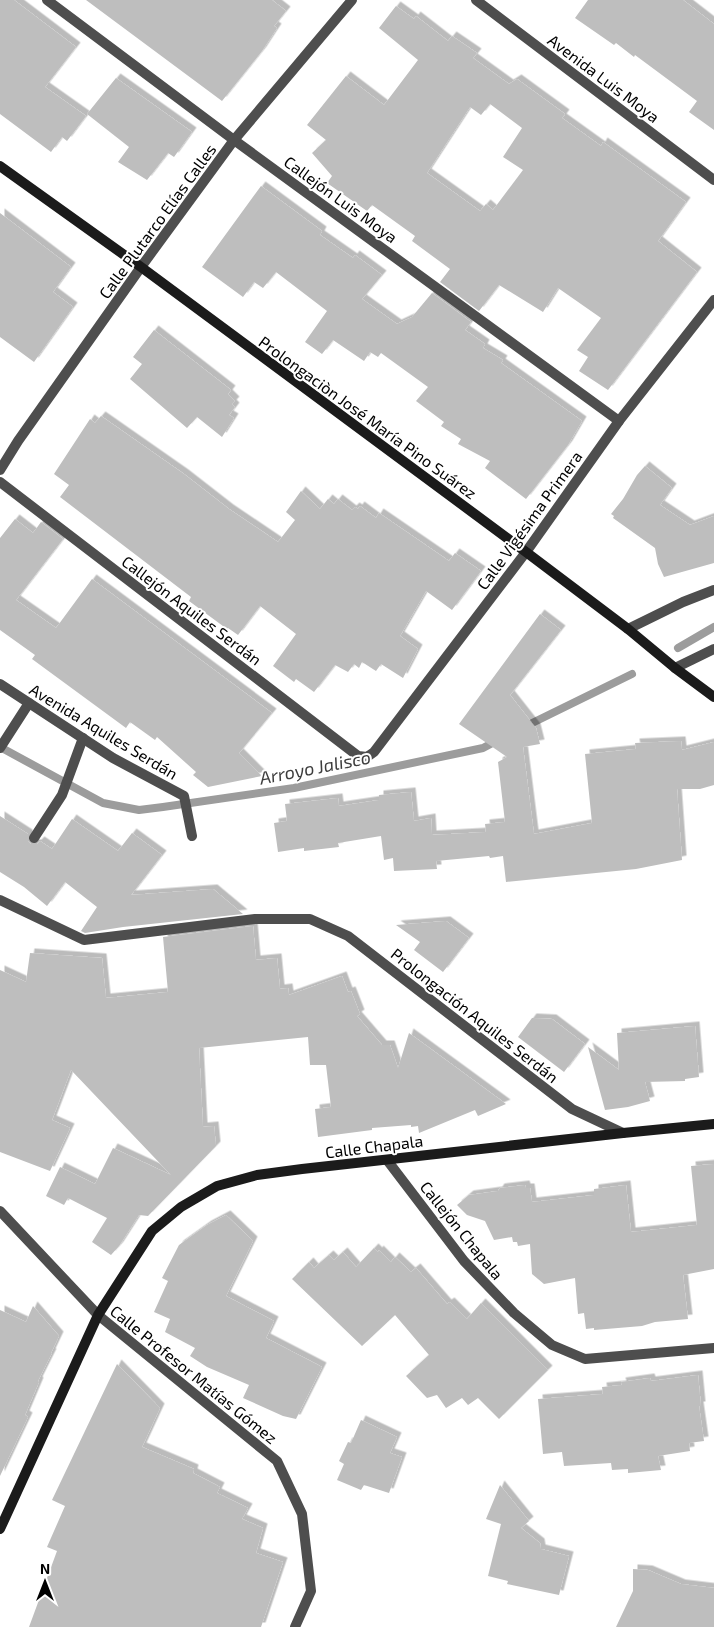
<svg xmlns="http://www.w3.org/2000/svg" width="714" height="1627" font-family="'Exo 2',sans-serif">
<style>
.lines{fill:none;stroke-linecap:round;stroke-linejoin:round}
.stream{stroke:#9c9c9c;stroke-width:8}
.building{fill:#bebebe;fill-rule:evenodd;filter:url(#shadow)}
.service{stroke:#4e4e4e;stroke-width:10}
.minor{stroke:#4e4e4e;stroke-width:10}
.tertiary{stroke:#4e4e4e;stroke-width:10}
.secondary{stroke:#1b1b1b;stroke-width:10}
.labels{text-anchor:middle;dominant-baseline:central;stroke-width:4;stroke-linejoin:round;paint-order:stroke}
.street-label{font-size:16px;fill:#000;stroke:#fff}
.water-label{font-size:18px;font-style:italic;fill:#3d3d3d;stroke:#fff}
</style>
<defs>
<filter id="shadow"><feDropShadow dx="4.5" dy="-4.5" stdDeviation="0" flood-color="#0004"/></filter>
</defs>
<rect width="100%" height="100%" fill="#fff"/>
<g class="lines">
<g class="stream">
<path d="M678 648 714 627"/>
<path d="M524 727 632 674"/>
<path d="M0 747 103 803 139 810 163 807 294 788 483 748 498 740"/>
</g>
</g>
<g class="building">
<path d="M0 0H14L76 47 45 87 86 116 67 141 62 137 51 152 0 114Z"/>
<path d="M86 0H272L286 11 274 26 277 28 262 51 222 101Z"/>
<path d="M588 0H683L714 24V130L689 112 697 101 635 55 634 57 616 43 614 45 575 18Z"/>
<path d="M396 6 414 19 416 16 448 41 452 36 477 53 473 58 509 84 517 79 565 114 562 118 601 146 603 142 686 202 658 241 697 272 608 390 579 371 588 357 577 350 601 318 558 288 543 312 499 285 479 311 440 282 450 269 412 241 415 236 372 205 367 211 327 183 332 176 312 153 326 140 307 125 346 76 384 105 418 60 379 28ZM490 104 522 128 503 157 523 170 493 210 486 204 480 211 427 173 470 107 481 115Z"/>
<path d="M116 78 192 132 174 157 168 153 147 180 118 162 129 147 87 114Z"/>
<path d="M261 186 322 231 320 235 353 258 355 255 382 275 362 299 397 324 412 317 432 293 471 322 465 330 485 344 483 348 503 360 501 363 582 421 568 445 526 499 485 468 490 461 458 444 461 439 441 426 444 422 416 401 428 387 381 353 378 357 370 352 364 361 333 340 322 354 305 342 327 311 276 272 263 288 254 282 243 297 202 267Z"/>
<path d="M0 213 71 267 53 292 73 307 34 362 0 337Z"/>
<path d="M154 330 231 390 228 394 235 401 232 404 235 407 229 415 234 418 222 437 197 417 187 428 130 379 142 364 133 357Z"/>
<path d="M101 416 184 474 229 509 278 542 295 520 286 512 301 491 320 509 328 499 334 504 338 499 352 510 355 507 358 509 360 506 376 518 379 513 449 561 455 553 481 571 452 610 426 591 400 636 418 649 403 678 381 664 376 671 362 662 359 668 354 664 348 672 335 665 314 692 296 679 294 682 273 666 296 634 260 606 238 635 228 628 227 629 189 601 191 597 60 497 69 485 54 474 90 419 95 423Z"/>
<path d="M645 466 672 488 660 505 690 525 714 516V563L664 577 658 564 655 548 613 518 614 516 611 514 623 499 637 475Z"/>
<path d="M15 519 33 533 41 522 63 539 16 600 56 628 92 579 272 713 239 753 262 776 208 787 193 775 196 772 157 737 155 740 130 722 126 728 32 659 35 655 0 630V538Z"/>
<path d="M540 614 561 630 510 695 536 728 540 744 523 747 534 834 592 823 585 754 636 749 635 743 681 741 682 750 714 742V785L700 789H677L682 860 636 869 506 882 503 856 490 858 489 856 436 861 437 869 394 871 393 858 384 860 381 836 338 843 339 847 304 851V848L278 852 274 823 287 821 285 804 338 798 339 806 379 800V795L411 792 414 821 431 818 432 835 486 832 485 824 505 822 498 762 507 757 459 724Z"/>
<path d="M0 816 28 834V841L31 844H37L40 841 52 849 72 819 118 851 132 833 162 855 131 895 213 889 243 914 123 927 85 933 81 931 97 907 65 882 47 906 24 887 0 872Z"/>
<path d="M446 921 469 938 443 972 414 950 420 942 396 925Z"/>
<path d="M253 926 256 960 277 958 280 989 288 988 289 995 342 976 348 992 351 991 360 1014 357 1016 382 1045H390L398 1068 409 1033 506 1104 478 1116 475 1110 419 1133 418 1126 411 1127V1125L372 1128V1130L318 1137 315 1109 331 1107 326 1065H310L308 1037 199 1048 203 1127 214 1126 216 1146 148 1216 139 1215 119 1246 111 1255 92 1242 107 1218 68 1198 64 1205 46 1196 60 1167 95 1184 113 1148 171 1175 71 1070 52 1120 70 1128 50 1171 0 1152V970L26 982 30 953 102 958 106 998 168 992 163 937Z"/>
<path d="M532 1018 552 1019 585 1044 564 1072 518 1037Z"/>
<path d="M695 1026 699 1077 685 1079V1081L645 1082 650 1101 628 1107 605 1110 588 1047 619 1070 617 1033Z"/>
<path d="M714 1164V1269L683 1275 688 1319 655 1322 642 1326 594 1330V1328L586 1329 584 1313 578 1314 575 1278 544 1284 532 1274 530 1244 518 1246 517 1242H513L512 1237 494 1240 485 1221 467 1215 457 1205 469 1195 498 1191 500 1188 525 1185 526 1188H530L532 1202 594 1195V1189L626 1185 631 1232 697 1225 691 1166Z"/>
<path d="M226 1215 253 1241 226 1296 274 1321 266 1338 322 1367 296 1419 283 1416 243 1398 249 1385 207 1367 190 1356 195 1348 165 1332 170 1319 154 1312 168 1281 162 1278 179 1245 207 1225Z"/>
<path d="M374 1248 378 1252 379 1250 391 1262 395 1257 411 1272 416 1268 447 1304 450 1302 467 1319 481 1303 548 1370 499 1419 478 1398 468 1405 462 1398 446 1408 437 1395 427 1398 406 1376 429 1355 395 1315 362 1346 292 1279 309 1262 314 1268 329 1255 334 1260 343 1252 356 1267Z"/>
<path d="M33 1306 59 1336 51 1353H52L38 1381 39 1382 25 1415 28 1417 0 1476V1310L26 1322Z"/>
<path d="M117 1364 160 1408 142 1447 194 1469 193 1473 220 1487 217 1493 248 1508 242 1519 263 1528 256 1553 283 1562 261 1627H29L57 1551 47 1547 65 1506 52 1500Z"/>
<path d="M698 1375 701 1406H699L704 1441 689 1443 690 1451 658 1456 661 1470 628 1473V1469L612 1470 611 1463 564 1466 562 1452 543 1454 538 1399 603 1394 602 1387 622 1385 621 1382 650 1378 651 1381Z"/>
<path d="M361 1420 397 1437 390 1453 402 1457 389 1493 364 1485 361 1490 337 1480 344 1464 339 1461 348 1442 351 1443Z"/>
<path d="M500 1485 529 1521 521 1528 540 1543 541 1549 569 1556 559 1595 507 1584 508 1581 488 1576 501 1524 486 1519Z"/>
<path d="M633 1569 648 1570 681 1584 714 1588V1627H616L633 1591Z"/>
</g>
<g class="lines">
<g class="service">
<path d="M0 748 29 703"/>
<path d="M34 838 62 795 83 738"/>
</g>
<g class="minor">
<path d="M47 0 234 140 619 421"/>
<path d="M476 0 714 180"/>
<path d="M0 470 18 441 141 267 234 140 352 0"/>
<path d="M0 482 358 756 367 757 374 752 526 552"/>
<path d="M628 629 683 602 714 590"/>
<path d="M675 668 714 649"/>
<path d="M0 684 113 758 184 796 192 836"/>
<path d="M0 900 84 940 255 919H310L348 936 572 1109 623 1133"/>
<path d="M387 1160 464 1261 514 1313 552 1345 585 1359 714 1348"/>
<path d="M0 1211 98 1315 277 1461 302 1514 311 1591 295 1627"/>
</g>
<path class="tertiary" d="M526 552 619 421 714 300"/>
<g class="secondary">
<path d="M0 166 141 267 526 552 628 629 675 668 714 697"/>
<path d="M0 1529 98 1315 152 1231 181 1207 217 1186 257 1175 302 1169 623 1133 714 1124"/>
</g>
</g>
<g class="labels">
<g class="street-label">
<text transform="translate(604 78) rotate(37)">Avenida Luis Moya</text>
<text transform="translate(341 199) rotate(36)">Callejón Luis Moya</text>
<text transform="translate(157 221) rotate(-54)">Calle Plutarco Elías Calles</text>
<text transform="translate(368 417) rotate(36)">Prolongaciòn José María Pino Suárez</text>
<text transform="translate(529 520) rotate(-54)">Calle Vigésima Primera</text>
<text transform="translate(192 610) rotate(37)">Callejón Aquiles Serdán</text>
<text transform="translate(104 731) rotate(31)">Avenida Aquiles Serdán</text>
<text transform="translate(475 1015) rotate(38)">Prolongación Aquiles Serdán</text>
<text transform="translate(374 1146) rotate(-7)">Calle Chapala</text>
<text transform="translate(462 1230) rotate(51)">Callejón Chapala</text>
<text transform="translate(194 1374) rotate(39)">Calle Profesor Matías Gómez</text>
</g>
<g class="water-label">
<text transform="translate(315 767) rotate(-11)">Arroyo Jalisco</text>
</g>
</g>
<g transform="translate(45 1582)" stroke="#ffffff" stroke-width="4" paint-order="stroke">
<path d="M0-4L9 19L0 12L-9 19Z" fill="#000000"/>
<text y="-8" font-size="14" font-weight="bold" text-anchor="middle" fill="#000000">N</text>
</g>
</svg>
